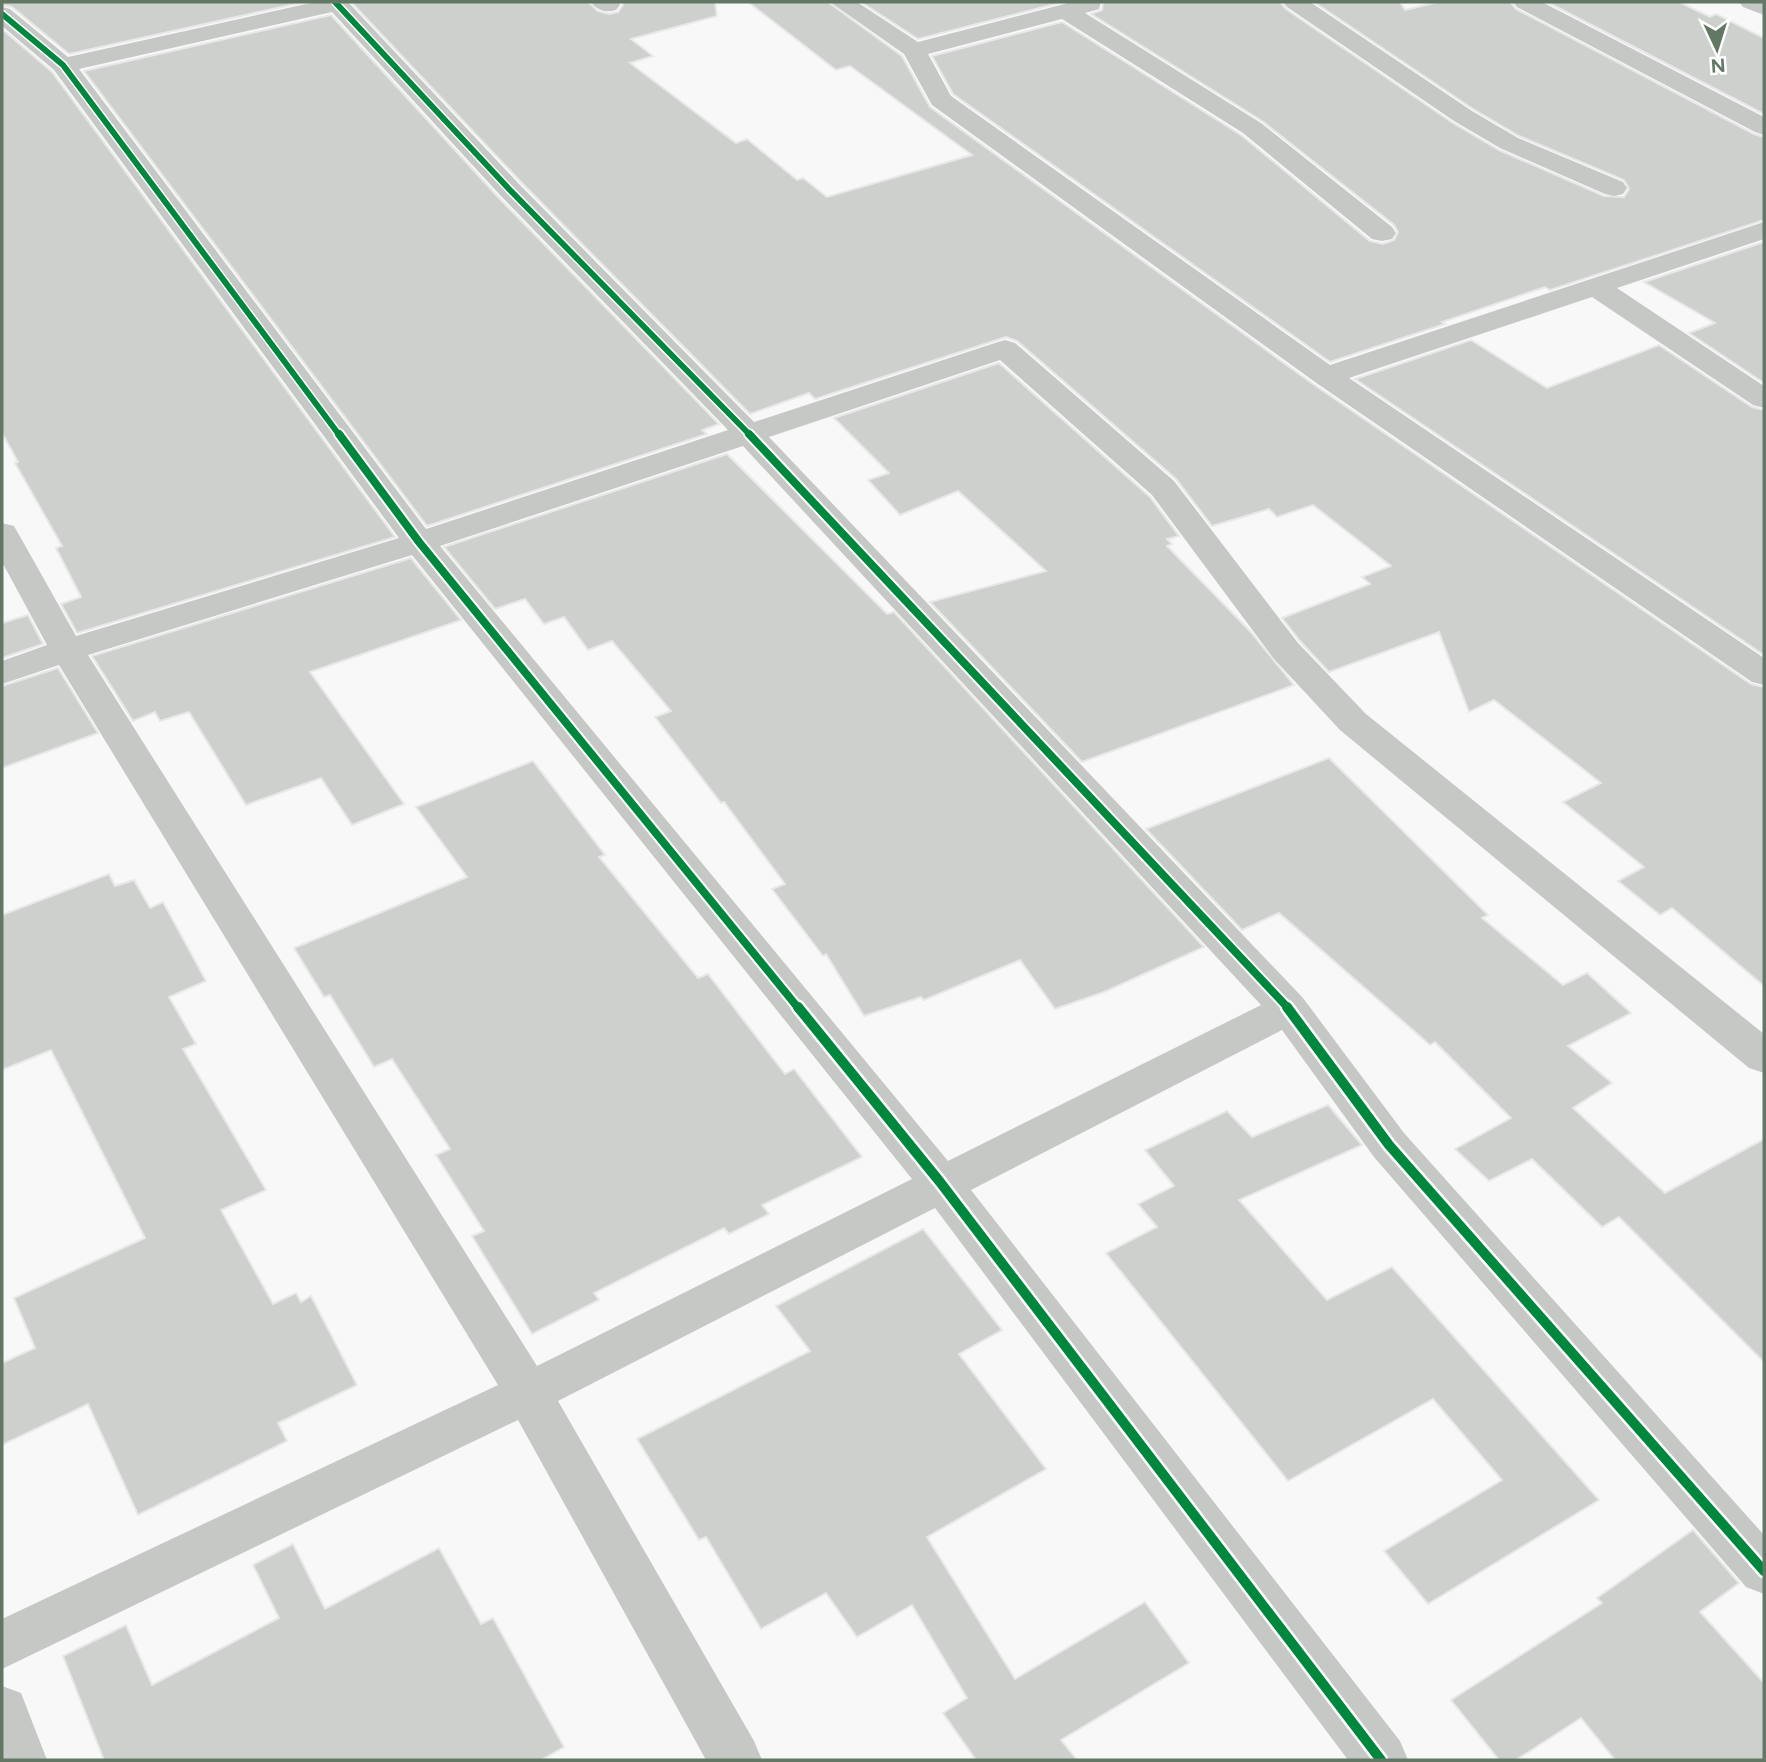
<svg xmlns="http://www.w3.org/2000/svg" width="1766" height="1762" font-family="Figtree,sans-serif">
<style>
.building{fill:#cdd0cd;stroke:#e8e8e8;stroke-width:2}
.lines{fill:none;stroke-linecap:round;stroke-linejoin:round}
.minor{fill:#c6c8c6;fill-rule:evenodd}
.cycleway-far2-casing{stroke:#fff;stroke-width:9}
.cycleway-far1-casing{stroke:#fff;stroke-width:12}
.cycleway-casing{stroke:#fff;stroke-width:15}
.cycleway-far2{stroke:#00873e;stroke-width:6}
.cycleway-far1{stroke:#00873e;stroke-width:8}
.cycleway{stroke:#00873e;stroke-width:10}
</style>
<rect width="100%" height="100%" fill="#f8f8f8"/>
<g class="building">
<path d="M2 2H304L69 54 12 7 2 5Z"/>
<path d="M351 2H588L598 11 609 14 618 12 623 5 621 2H715L717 16 631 39 653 56 630 63 736 143 747 139 797 180 803 178 827 197 972 155 850 66 836 70 748 2H828L902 56 930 107 1313 384 1751 684 1764 687V986L1672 908 1660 915 1618 881 1644 867 1563 802 1601 783 1494 700 1469 712 1439 632 1329 672 1300 641 1282 618 1370 584 1362 577 1391 566 1313 505 1277 517 1269 509 1212 526 1176 479 1017 341 1006 337 815 399 809 393 750 414 520 181Z"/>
<path d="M861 2H1063L918 39Z"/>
<path d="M1103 2H1280L1286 9 1453 123 1499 150 1604 196 1624 197 1629 189 1624 180 1519 136 1473 109 1314 2H1400L1405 10 1438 2H1510L1516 9 1754 134 1764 137V220L1550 290 1545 287 1442 322 1445 324 1330 362 953 94 932 56 1062 22 1241 135 1370 241 1383 244 1394 240 1398 232 1394 225 1262 121 1091 14 1102 10Z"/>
<path d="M1547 2H1679L1710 17 1716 14 1764 38V114Z"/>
<path d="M331 15 498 197 719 424 702 430 707 434 427 526 84 71Z"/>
<path d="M2 29 52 72 395 537 77 633 61 604 81 597 56 548 62 546 15 463 18 462 2 433Z"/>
<path d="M1764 242V383L1689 333 1715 323 1644 282Z"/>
<path d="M1471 340 1547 388 1659 345 1752 407 1764 410V655L1355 379Z"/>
<path d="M999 363 1150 497 1179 536 1167 539 1172 544 1167 546 1250 631 1294 685 1082 762 930 602 1046 571 958 491 900 515 868 480 889 473 834 418Z"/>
<path d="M727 454 887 614 894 612 1204 947 1104 992 1055 1009 1020 960 924 1000 921 997 864 1016 826 954 823 956 772 889 785 884 724 802 721 803 655 717 671 711 612 641 588 650 564 617 544 624 525 599 495 609 444 547Z"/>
<path d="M411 558 461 620 310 672 404 804 352 825 321 778 246 805 189 712 160 721 155 712 133 721 92 656Z"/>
<path d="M28 615 43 644 2 658V623Z"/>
<path d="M58 668 98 733 2 768V686Z"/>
<path d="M1329 758 1488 915 1482 918 1563 985 1587 973 1631 1013 1568 1046 1612 1083 1573 1108 1665 1193 1764 1139V1362L1619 1217 1602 1227 1532 1159 1489 1181 1455 1149 1511 1118 1435 1042 1430 1045 1279 913 1242 930 1146 829Z"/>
<path d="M533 761 605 855 599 857 698 978 708 974 785 1074 794 1069 862 1157 762 1205 769 1214 729 1234 724 1228 594 1293 599 1300 532 1334 472 1236 484 1231 436 1155 450 1149 392 1059 374 1067 330 995 324 997 294 948 467 877 416 807Z"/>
<path d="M109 874 115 886 134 880 150 908 163 902 206 981 169 997 196 1044 183 1049 266 1190 221 1210 273 1304 296 1293 301 1302 311 1296 357 1385 278 1423 287 1441 138 1515 88 1404 2 1445V1363L35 1348 14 1298 145 1238 51 1050 2 1070V915Z"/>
<path d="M1328 1105 1362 1145 1239 1200 1327 1300 1392 1267 1599 1500 1428 1604 1384 1551 1502 1480 1433 1399 1288 1481 1106 1253 1157 1227 1138 1204 1174 1186 1145 1150 1227 1111 1252 1137Z"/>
<path d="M923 1229 1002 1330 959 1354 1046 1469 927 1537 1015 1679 1145 1602 1189 1663 1061 1740 1077 1760H976L943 1713 967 1698 912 1605 857 1637 826 1593 761 1629 706 1537 699 1540 637 1439 810 1351 776 1306Z"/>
<path d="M1693 1530 1739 1583 1700 1612 1764 1683V1760H1615L1581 1718 1516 1760H1499L1451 1700 1602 1603 1597 1598Z"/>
<path d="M293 1544 325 1609 439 1548 481 1624 493 1618 564 1747 541 1760H104L63 1656 126 1625 152 1685 279 1618 253 1565Z"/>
</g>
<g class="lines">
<g class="minor">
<path d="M315 2H348L518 183 754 422 995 343 1005 340 1015 343 1174 481 1298 643 1366 714 1764 1034V1073L1749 1068 1340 730 1274 659 1152 495 1000 360 769 437 1303 998 1404 1133 1764 1535V1594L1746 1587 1374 1157 1282 1030 971 1190 1400 1741 1408 1760H1348L935 1208 558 1401 754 1741 762 1760H706L518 1420 2 1669V1619L498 1385 59 665 2 684V661L47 645 2 562V523L14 526 18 533 76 636 399 538 54 70 2 26V7L10 9 68 57ZM332 12 500 195 728 430 426 529 79 69ZM743 446 1261 1005 948 1161 440 546ZM412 555 912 1179 537 1366 88 655Z"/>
<path d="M591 2H618L620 5 616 10C606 13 598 11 591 2Z"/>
<path d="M830 2H857L918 42 1072 2H1101L1099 9 1085 13 1261 123 1392 227 1396 233 1392 239 1382 241 1372 239 1243 133 1062 19 928 54 951 96 1330 365 1764 222V239L1617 288 1764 386V408L1753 405 1592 297 1349 378 1764 658V685L1752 682 1315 382 932 105 904 54Z"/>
<path d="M1283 2H1310L1472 111 1518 138 1623 182 1627 188 1623 194 1614 196 1605 194 1500 148 1454 121 1287 7Z"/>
<path d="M1513 2H1542L1764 117V135L1755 132 1517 7Z"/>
<path d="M1739 2H1764V15L1743 7Z"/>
<path d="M2 1686 21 1693 47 1760H2Z"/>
</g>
<defs>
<g id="cycleway-far2">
<path d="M335 2 509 189 751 436"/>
<path d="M2 14 63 65 340 436"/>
</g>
<g id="cycleway-far1">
<path d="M339 434 419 542 799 1009"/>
<path d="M749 434 1289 1009"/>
</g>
<g id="cycleway">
<path d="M798 1007 940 1182 1381 1760"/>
<path d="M1287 1007 1389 1145 1764 1571"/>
</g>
</defs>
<use href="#cycleway-far2" class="cycleway-far2-casing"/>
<use href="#cycleway-far1" class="cycleway-far1-casing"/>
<use href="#cycleway" class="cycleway-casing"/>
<use href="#cycleway-far2" class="cycleway-far2"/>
<use href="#cycleway-far1" class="cycleway-far1"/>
<use href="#cycleway" class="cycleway"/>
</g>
<rect width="1766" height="1762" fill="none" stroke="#627864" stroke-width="7"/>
<g transform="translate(1717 49) rotate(176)" stroke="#ffffff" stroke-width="5" paint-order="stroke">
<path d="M0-5L12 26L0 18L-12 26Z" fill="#627864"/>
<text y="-10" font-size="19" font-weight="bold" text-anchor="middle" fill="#627864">N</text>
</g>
</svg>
